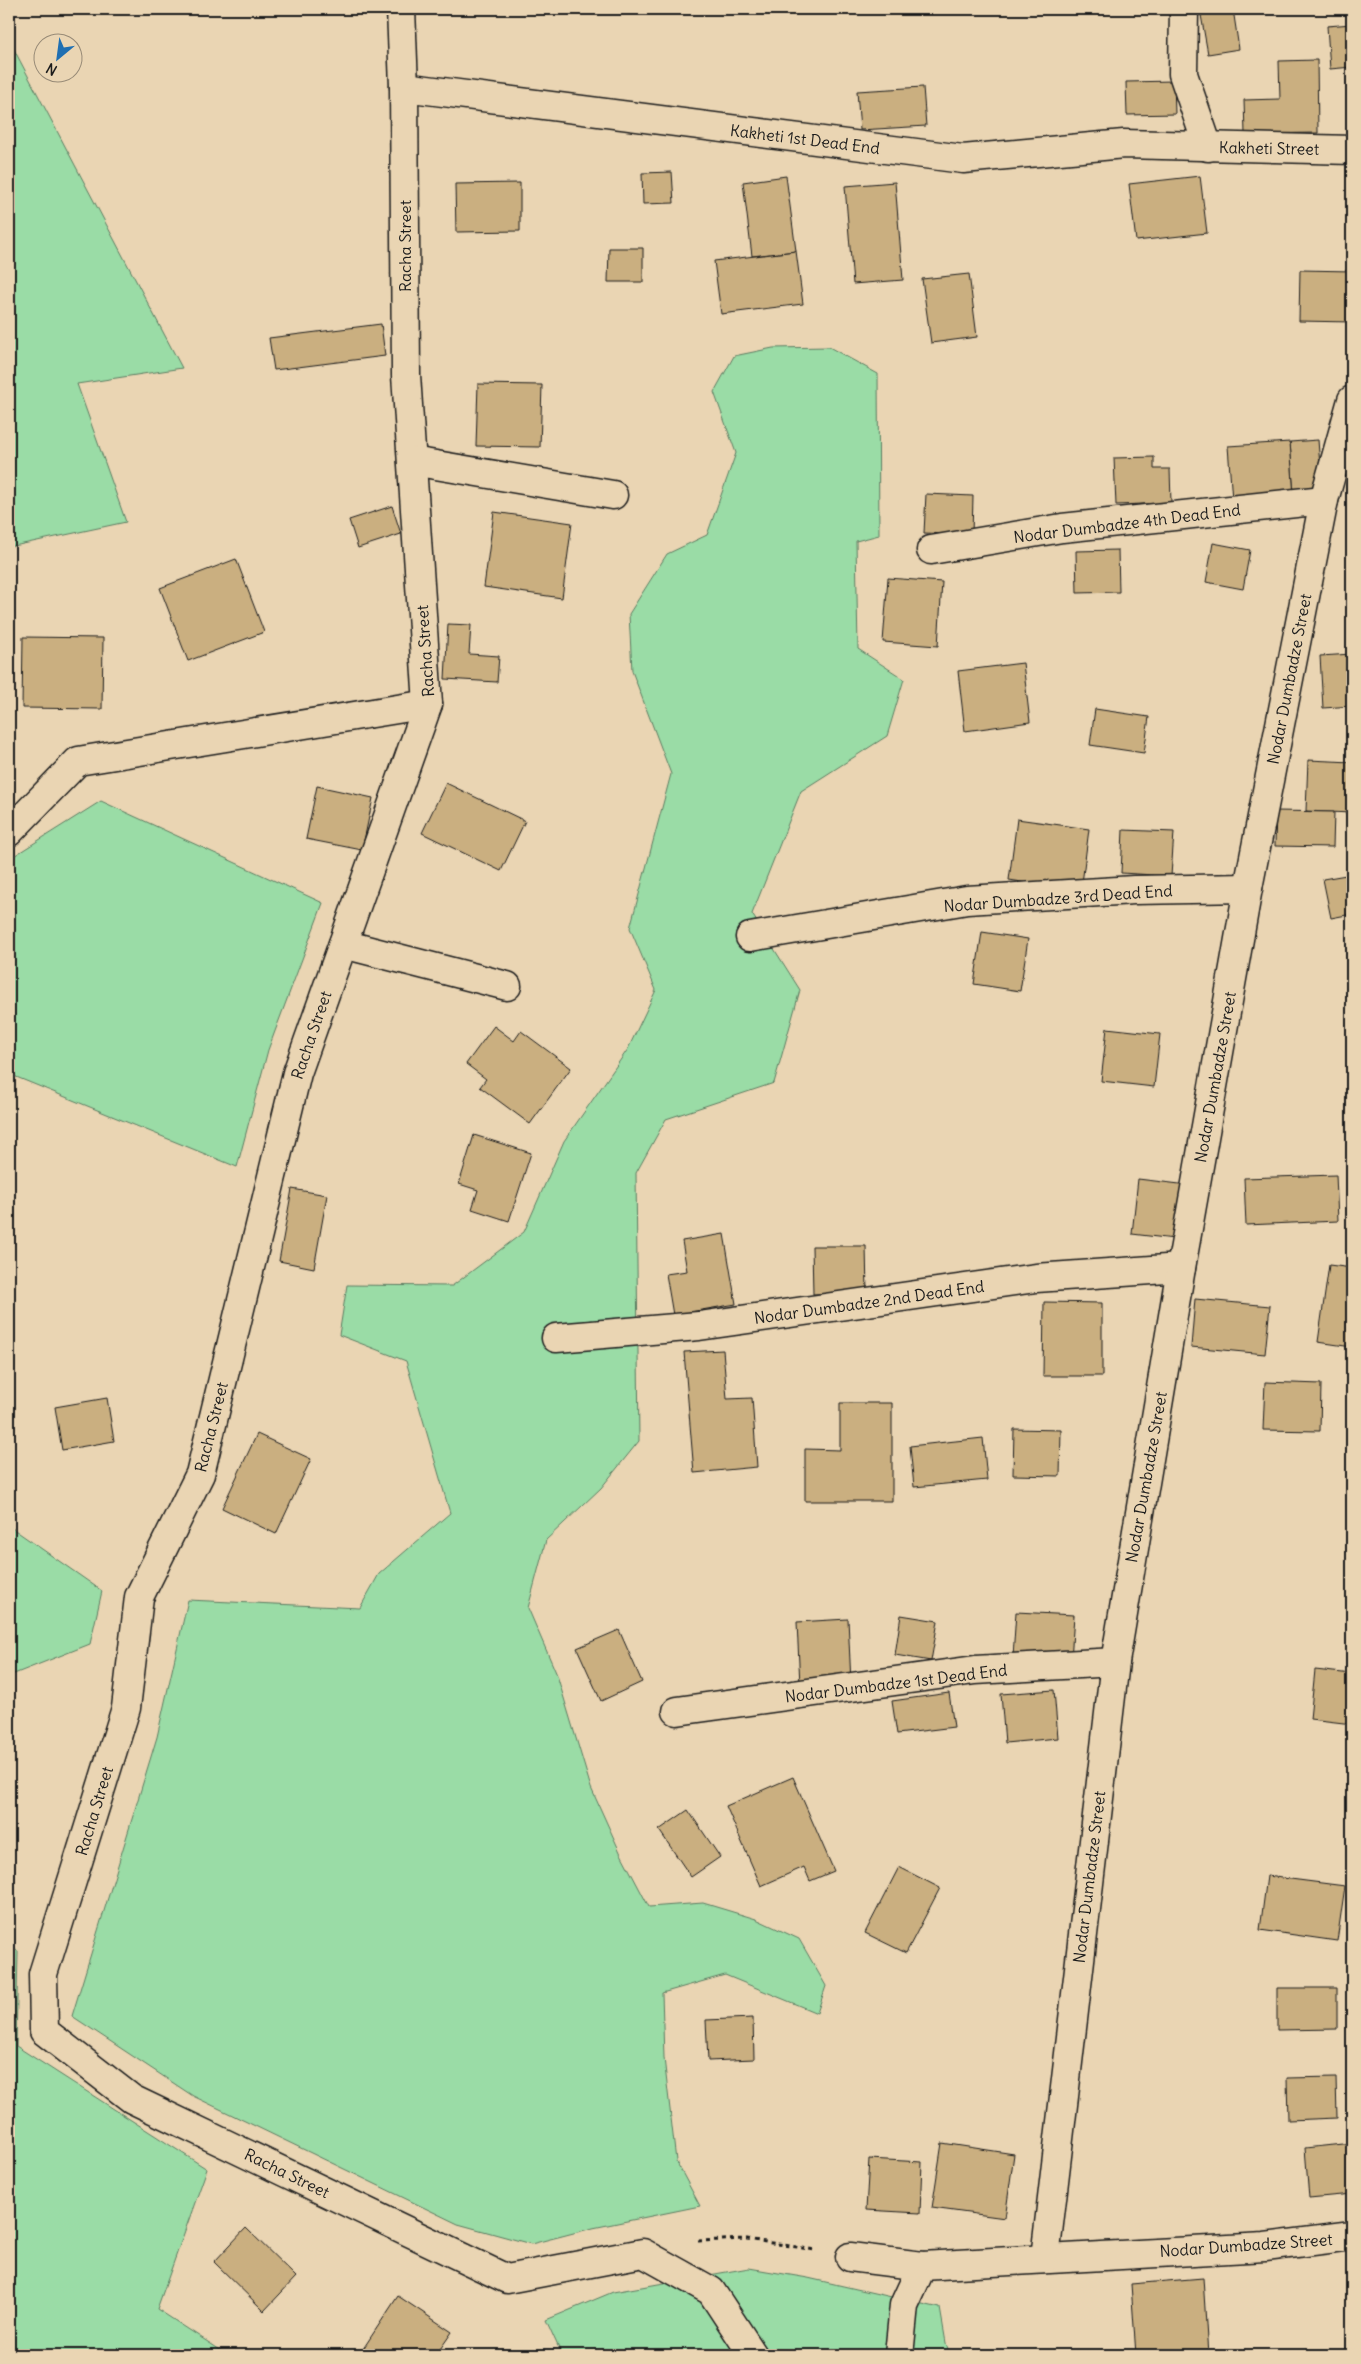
<svg xmlns="http://www.w3.org/2000/svg" width="1361" height="2364" font-family="Delius,sans-serif">
<style>
.green{fill:#9adca6;stroke:#5b7c61}
.building{fill:#caaf80;stroke:#1c1c1c}
.lines{fill:none;stroke-linecap:round;stroke-linejoin:round}
.minor-casing{stroke:#1c1c1c;stroke-width:31}
.path{stroke:#1c1c1c;stroke-width:3;stroke-dasharray:4 4;stroke-linecap:butt}
.minor{stroke:#ead5b3;stroke-width:28}
.labels{text-anchor:middle;dominant-baseline:central;stroke-width:4;stroke-linejoin:round;paint-order:stroke}
.street-label{font-size:16px;fill:#1c1c1c;stroke:#ead5b3}
</style>
<rect width="100%" height="100%" fill="#ead5b3"/>
<filter id="ink" filterUnits="userSpaceOnUse"><feTurbulence type="fractalNoise" baseFrequency=".02" numOctaves="2"/><feDisplacementMap in="SourceGraphic" scale="10" xChannelSelector="R" yChannelSelector="G"/><feConvolveMatrix kernelMatrix="1 2 1 2 8 2 1 2 1" color-interpolation-filters="sRGB"/></filter>
<g filter="url(#ink)">
<g class="green">
<path d="M9 40 182 368 77 384 126 522 9 547Z"/>
<path d="M829 347 878 374 879 535 856 541 858 649 904 679 887 736 801 791 752 914 800 990 774 1083 666 1119 636 1173 639 1441 601 1488 546 1540 528 1608 557 1675 591 1788 620 1852 649 1907 703 1903 756 1919 799 1939 826 1986 817 2013 725 1975 662 1993 664 2058 676 2161 700 2206 593 2228 531 2244 458 2224 193 2096 72 2016 157 1737 188 1600 360 1608 379 1574 450 1513 406 1361 339 1335 347 1285 452 1286 524 1232 564 1141 628 1049 656 990 630 928 671 774 632 671 629 614 667 554 707 535 736 453 714 392 734 356 773 348Z"/>
<path d="M101 801 323 903 268 1050 237 1167 9 1074V859Z"/>
<path d="M9 1526 102 1591 90 1644 9 1676Z"/>
<path d="M9 1947 18 1951 16 2046 207 2169 157 2309 228 2355H9Z"/>
<path d="M749 2268 808 2278 940 2308 946 2343 950 2355H562L546 2320 613 2292Z"/>
</g>
<g class="building">
<path d="M1233 9 1239 49 1208 54 1201 15Z"/>
<path d="M1352 24V67L1330 69 1327 26Z"/>
<path d="M1317 60 1318 133 1245 134 1244 100 1280 99 1279 61Z"/>
<path d="M1174 81 1175 114 1127 115 1126 82Z"/>
<path d="M923 87 926 126 860 130 857 91Z"/>
<path d="M672 172 674 203 643 204 642 173Z"/>
<path d="M786 176 796 251 752 256 743 182Z"/>
<path d="M1200 176 1207 233 1136 241 1129 184Z"/>
<path d="M895 182 903 280 853 284 845 186Z"/>
<path d="M520 183V231L456 232 455 184Z"/>
<path d="M609 248H643V282H608Z"/>
<path d="M796 251 803 304 721 314 714 261Z"/>
<path d="M1300 270 1352 271V322L1299 321Z"/>
<path d="M969 274 977 337 931 343 922 279Z"/>
<path d="M381 324 385 356 274 370 269 338Z"/>
<path d="M478 384 542 385 540 447 476 446Z"/>
<path d="M1318 440 1322 494 1294 496 1290 442Z"/>
<path d="M1290 442 1294 496 1232 500 1228 446Z"/>
<path d="M1154 457V469H1170L1171 503 1116 505 1114 458Z"/>
<path d="M926 494 973 496 972 535 924 533Z"/>
<path d="M392 506 401 534 358 548 349 520Z"/>
<path d="M494 512 572 523 562 598 484 587Z"/>
<path d="M1213 543 1250 550 1243 589 1206 582Z"/>
<path d="M1118 550 1119 592 1077 593 1076 551Z"/>
<path d="M236 559 264 632 188 661 160 588Z"/>
<path d="M888 578 942 582 938 646 883 642Z"/>
<path d="M448 624 471 625 469 654 499 656 497 682 445 679Z"/>
<path d="M23 637 103 638 102 709 22 708Z"/>
<path d="M1352 654V706L1323 708 1320 656Z"/>
<path d="M1023 663 1030 722 965 731 958 671Z"/>
<path d="M1095 709 1149 717 1144 753 1090 745Z"/>
<path d="M1308 760 1352 762V813L1306 811Z"/>
<path d="M446 783 525 821 501 871 422 833Z"/>
<path d="M317 786 373 798 362 850 306 839Z"/>
<path d="M1276 811 1334 812 1333 847 1275 846Z"/>
<path d="M1017 819 1089 829 1081 891 1009 880Z"/>
<path d="M1123 830 1174 832 1171 876 1121 873Z"/>
<path d="M1352 874V914L1331 918 1323 879Z"/>
<path d="M982 932 1028 939 1020 991 974 984Z"/>
<path d="M494 1026 514 1041 521 1031 571 1068 530 1124 480 1087 486 1079 466 1064Z"/>
<path d="M1107 1028 1160 1034 1154 1087 1101 1081Z"/>
<path d="M474 1135 531 1153 509 1221 472 1209 478 1190 459 1184Z"/>
<path d="M1336 1175 1338 1221 1246 1225 1244 1178Z"/>
<path d="M1138 1179 1188 1185 1183 1240 1132 1234Z"/>
<path d="M292 1189 327 1195 314 1268 279 1261Z"/>
<path d="M724 1234 736 1304 673 1315 666 1274 687 1271 682 1241Z"/>
<path d="M812 1246H866L867 1293 813 1294Z"/>
<path d="M1329 1265 1352 1268V1347L1318 1342Z"/>
<path d="M1195 1299 1270 1306 1265 1354 1191 1347Z"/>
<path d="M1044 1302 1102 1303V1376H1043Z"/>
<path d="M723 1350 727 1399 752 1398 757 1467 694 1473 684 1352Z"/>
<path d="M1265 1382 1321 1384 1320 1431 1263 1430Z"/>
<path d="M107 1398 114 1441 62 1450 55 1407Z"/>
<path d="M840 1403H892V1501H805V1449L840 1450Z"/>
<path d="M1014 1429 1061 1430 1060 1476 1013 1475Z"/>
<path d="M257 1434 311 1459 276 1534 222 1508Z"/>
<path d="M983 1438 987 1480 914 1487 910 1446Z"/>
<path d="M1016 1612 1074 1615 1071 1660 1013 1657Z"/>
<path d="M901 1615 938 1621 931 1661 895 1655Z"/>
<path d="M848 1619 851 1683 800 1685 797 1622Z"/>
<path d="M619 1630 642 1682 601 1701 577 1648Z"/>
<path d="M1315 1670 1352 1674V1724L1310 1719Z"/>
<path d="M1054 1690 1058 1738 1005 1743 1001 1694Z"/>
<path d="M949 1693 954 1727 897 1734 892 1701Z"/>
<path d="M793 1777 834 1871 810 1881 804 1867 761 1886 726 1806Z"/>
<path d="M688 1810 720 1857 691 1877 659 1830Z"/>
<path d="M899 1867 940 1888 906 1953 865 1933Z"/>
<path d="M1267 1876 1345 1886 1337 1941 1260 1930Z"/>
<path d="M1277 1988H1337V2029L1277 2030Z"/>
<path d="M753 2018 754 2059 708 2061 706 2020Z"/>
<path d="M1336 2077 1337 2118 1288 2120 1287 2078Z"/>
<path d="M942 2143 1014 2154 1005 2218 932 2208Z"/>
<path d="M1352 2143V2194L1309 2198 1305 2148Z"/>
<path d="M869 2159 922 2162 920 2213 866 2210Z"/>
<path d="M246 2228 296 2277 264 2311 214 2262Z"/>
<path d="M1203 2278 1208 2355H1136L1131 2284Z"/>
<path d="M398 2296 452 2332 436 2355H359Z"/>
</g>
<g class="lines">
<defs>
<g id="minor">
<path d="M401 9 404 87 406 375 428 704 297 1073 200 1474 139 1597 126 1708 43 1974 44 2031 132 2099 507 2279 643 2253 711 2291 753 2355"/>
<path d="M1184 9 1183 74 1208 147"/>
<path d="M404 87 963 159 1124 144 1352 150"/>
<path d="M412 461 613 495"/>
<path d="M931 550 1062 528 1324 500"/>
<path d="M9 832 78 761 428 704"/>
<path d="M750 937 967 900 1134 890 1248 888"/>
<path d="M343 944 507 986"/>
<path d="M556 1338 699 1326 1036 1278 1181 1268"/>
<path d="M677 1711 975 1670 1115 1662"/>
<path d="M850 2257 922 2266 1265 2247 1352 2236"/>
<path d="M1045 2258 1115 1662 1181 1268 1248 888 1324 500 1352 400"/>
<path d="M899 2355 904 2305 922 2266"/>
</g>
</defs>
<use href="#minor" class="minor-casing"/>
<path class="path" d="M698 2241 747 2239 815 2250"/>
<use href="#minor" class="minor"/>
</g>
</g>
<g class="labels">
<g class="street-label">
<text transform="translate(805 139) rotate(7)">Kakheti 1st Dead End</text>
<text transform="translate(1269 148) rotate(1)">Kakheti Street</text>
<text transform="translate(405 246) rotate(-90)">Racha Street</text>
<text transform="translate(1127 523) rotate(-7)">Nodar Dumbadze 4th Dead End</text>
<text transform="translate(425 651) rotate(-94)">Racha Street</text>
<text transform="translate(1289 679) rotate(-79)">Nodar Dumbadze Street</text>
<text transform="translate(1058 898) rotate(-4)">Nodar Dumbadze 3rd Dead End</text>
<text transform="translate(311 1035) rotate(-71)">Racha Street</text>
<text transform="translate(1215 1077) rotate(-80)">Nodar Dumbadze Street</text>
<text transform="translate(869 1302) rotate(-8)">Nodar Dumbadze 2nd Dead End</text>
<text transform="translate(211 1427) rotate(-76)">Racha Street</text>
<text transform="translate(1146 1477) rotate(-80)">Nodar Dumbadze Street</text>
<text transform="translate(896 1683) rotate(-7)">Nodar Dumbadze 1st Dead End</text>
<text transform="translate(94 1811) rotate(-73)">Racha Street</text>
<text transform="translate(1089 1877) rotate(-83)">Nodar Dumbadze Street</text>
<text transform="translate(287 2173) rotate(26)">Racha Street</text>
<text transform="translate(1246 2245) rotate(-4)">Nodar Dumbadze Street</text>
</g>
</g>
<rect width="1361" height="2364" fill="none" stroke="#ead5b3" stroke-width="30"/>
<rect x="15" y="15" width="1331" height="2334" fill="none" stroke="#1c1c1c" stroke-width="2" filter="url(#ink)"/>
<g transform="translate(58 58) rotate(209)"><circle r="24" fill="#ead5b3" stroke="#988b77"/>
<path d="M0-4L9 19L0 12L-9 19Z" fill="#1f6fb2"/>
<text y="-8" font-size="14" font-weight="bold" text-anchor="middle" fill="#1c1c1c">N</text>
</g>
</svg>
